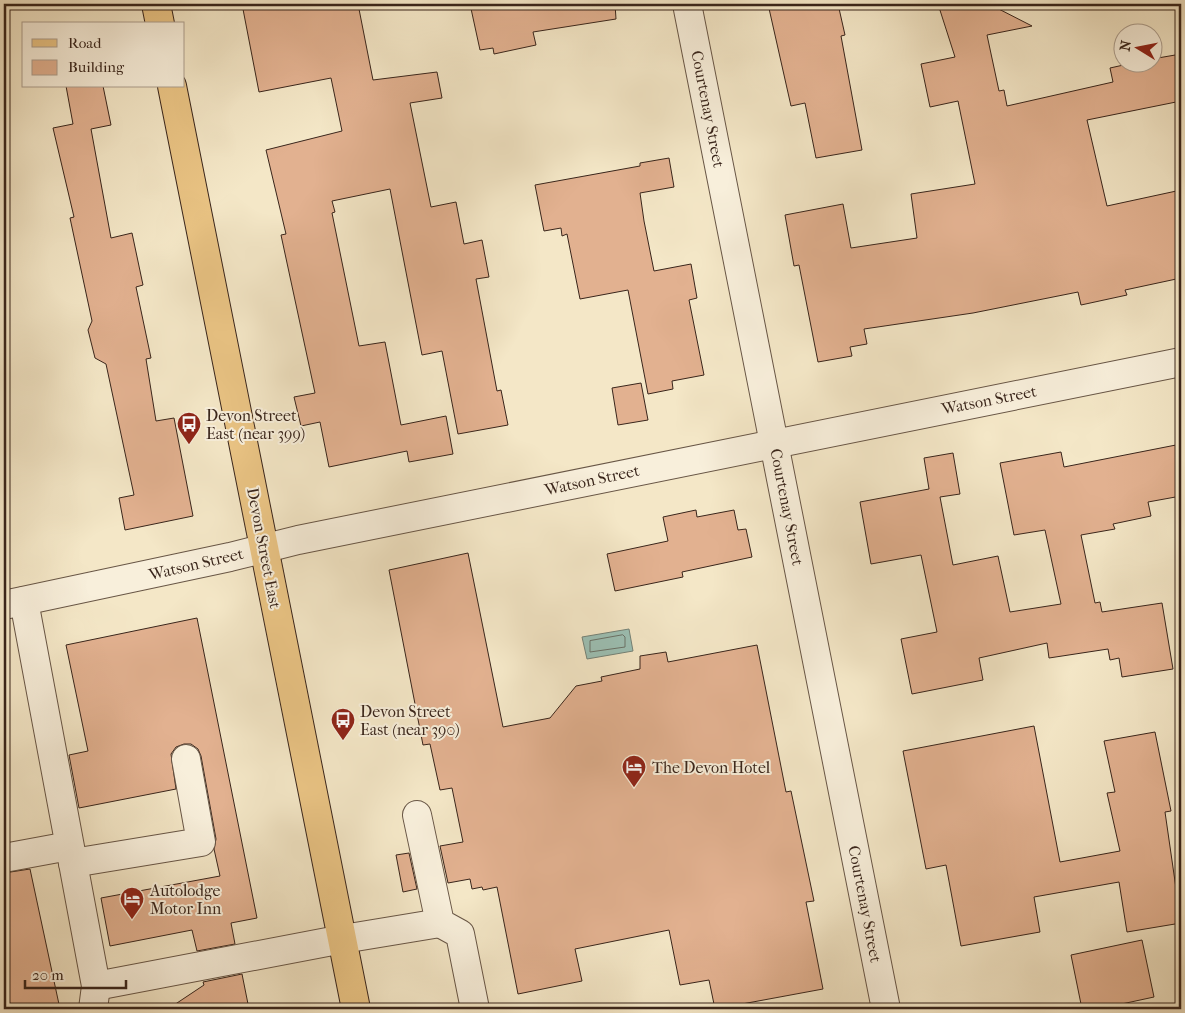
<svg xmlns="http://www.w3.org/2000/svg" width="1185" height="1013" font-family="'IM FELL French Canon',serif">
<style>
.water{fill:#9cc0b4;stroke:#748277}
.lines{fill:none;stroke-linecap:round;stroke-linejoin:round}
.shore{stroke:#6a7268;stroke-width:1}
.building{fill:#e2b190;stroke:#39251b}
.minor-casing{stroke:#685646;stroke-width:30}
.major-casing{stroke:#39251b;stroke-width:30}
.minor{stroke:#f8efdb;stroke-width:28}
.major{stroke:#eac484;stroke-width:28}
.labels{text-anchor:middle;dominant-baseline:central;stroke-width:4;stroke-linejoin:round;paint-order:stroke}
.street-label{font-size:16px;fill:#39251b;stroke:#f8efdb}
.poi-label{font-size:16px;fill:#39251b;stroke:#f8efdb;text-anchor:start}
</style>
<rect width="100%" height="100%" fill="#f4e7c7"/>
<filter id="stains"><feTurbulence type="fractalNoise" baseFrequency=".004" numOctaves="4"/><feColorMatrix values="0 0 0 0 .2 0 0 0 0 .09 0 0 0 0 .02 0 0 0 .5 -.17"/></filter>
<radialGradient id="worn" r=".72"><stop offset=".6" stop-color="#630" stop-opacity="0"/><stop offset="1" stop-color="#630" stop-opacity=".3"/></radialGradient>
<path class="water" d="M629 629 633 651 587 659 582 637Z"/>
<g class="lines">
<path class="shore" d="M623 635 625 637V647L590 652V641Z"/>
</g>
<g class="building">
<path d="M242 4H358L373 80 437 72 442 98 410 103 431 207 456 202 464 244 482 240 489 277 476 279 497 391 501 390 508 425 458 434 442 351 422 355 390 189 332 201 335 212 332 213 359 346 385 342 401 425 446 416 453 454 409 462 407 451 329 467 320 422 301 426 294 397 315 393 281 235 286 234 266 150 342 131 331 78 259 92Z"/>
<path d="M470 4H615L616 19 533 32 536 45 494 54 493 48 480 50Z"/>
<path d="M768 4H838L845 35 841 36 862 150 816 158 805 103 791 106Z"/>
<path d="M938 4H989L1032 26 987 35 999 91 1004 90 1007 106 1113 82 1110 68 1137 62H1152V59L1181 54V101L1087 120 1107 206 1181 190V278L1125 290 1127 295 1081 305 1078 292 973 313 864 329 867 344 850 347 852 356 818 362 799 265 794 266 785 215 843 204 851 248 917 238 911 194 975 184 958 101 930 107 921 64 955 57Z"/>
<path d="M66 86H103L111 125 91 129 111 238 132 233 143 285 136 287 151 358 146 359 156 421 174 418 193 516 125 530 119 498 134 495 106 364 95 358 88 330 92 321 70 218 74 217 53 128 73 124Z"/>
<path d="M669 158 674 187 640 193 644 221 654 271 691 264 697 298 689 300 704 375 672 381 673 389 648 394 628 290 580 299 567 234 562 236 561 228 544 231 535 185 640 166V163Z"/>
<path d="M641 383 648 420 618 425 612 388Z"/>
<path d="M1181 444V496L1148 502 1151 516 1113 524 1115 529 1081 535 1095 603 1100 602 1102 612 1162 603 1173 669 1122 677 1119 658 1110 660 1108 649 1049 658 1047 643 979 658 983 680 912 694 901 639 937 632 921 555 871 564 860 502 929 489 924 458 953 453 960 494 940 497 953 565 998 556 1010 612 1061 604 1045 530 1014 535 1000 463 1061 452 1064 467Z"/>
<path d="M696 510 697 517 734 510 738 530 746 529 752 557 682 572 683 577 615 591 607 554 668 541 663 517Z"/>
<path d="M468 553 503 727 550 718 576 686 602 681 601 677 640 669V656L666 652 668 662 757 645 786 792 791 791 814 901 806 902 823 989 715 1009 709 980 680 985 669 930 575 949 582 981 518 994 497 887 483 890 482 887 472 889 470 879 448 883 440 846 463 842 452 788 440 790 430 744 423 745 389 570Z"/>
<path d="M197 618 257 918 231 923 235 944 197 951 192 930 110 946 101 898 220 876 214 849 216 839 201 756 198 749 191 744H184L176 747 171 754 176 789 79 808 69 755 88 751 66 645Z"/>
<path d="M1034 726 1060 862 1120 851 1107 793 1115 792 1104 741 1155 732 1171 811 1165 812 1181 923 1127 932 1119 882 1034 897 1040 932 961 946 946 865 926 869 903 751Z"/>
<path d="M409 853 417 889 403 892 396 855Z"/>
<path d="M30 869 60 1009H11L4 974V873Z"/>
<path d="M1142 940 1154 997 1117 1005 1118 1009H1082L1071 955Z"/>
<path d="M242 974 249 1009H168L204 985 203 982Z"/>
</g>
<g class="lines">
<defs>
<g id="minor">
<path d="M687 4 886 1009"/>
<path d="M24 601 96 986 93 1009"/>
<path d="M4 605 230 557 298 540 1181 362"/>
<path d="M417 815 440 923 460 934 475 1009"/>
<path d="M4 858 69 846"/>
<path d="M73 863 201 842 186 759"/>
<path d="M96 986 343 939 440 923"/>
</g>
<g id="major">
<path d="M156 4 160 24"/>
<path d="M172 86 356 1009"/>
</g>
</defs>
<use href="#minor" class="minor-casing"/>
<use href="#major" class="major-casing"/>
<use href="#minor" class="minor"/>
<use href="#major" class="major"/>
</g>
<defs>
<symbol id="bus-pin" viewBox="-11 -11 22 30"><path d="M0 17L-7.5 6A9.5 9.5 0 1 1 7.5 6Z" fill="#8f2418" stroke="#f8efdb"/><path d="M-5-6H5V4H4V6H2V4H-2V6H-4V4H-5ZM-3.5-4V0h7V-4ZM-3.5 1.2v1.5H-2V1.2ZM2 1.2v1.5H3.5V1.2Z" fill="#fff"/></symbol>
<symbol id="hotel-pin" viewBox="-11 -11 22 30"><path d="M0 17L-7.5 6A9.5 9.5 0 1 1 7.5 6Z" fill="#8f2418" stroke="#f8efdb"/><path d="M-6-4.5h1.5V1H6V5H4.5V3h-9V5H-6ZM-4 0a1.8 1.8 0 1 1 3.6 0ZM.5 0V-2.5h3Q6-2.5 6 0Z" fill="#fff"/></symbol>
</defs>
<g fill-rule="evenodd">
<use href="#bus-pin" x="175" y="410" width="28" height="38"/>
<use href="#bus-pin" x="329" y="706" width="28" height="38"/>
<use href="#hotel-pin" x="620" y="753" width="28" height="38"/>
<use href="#hotel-pin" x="118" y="885" width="28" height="38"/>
</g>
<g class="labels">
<g class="street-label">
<text transform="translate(708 109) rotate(79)">Courtenay Street</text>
<text transform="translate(989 400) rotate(-11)">Watson Street</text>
<text transform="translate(592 480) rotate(-12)">Watson Street</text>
<text transform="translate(787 507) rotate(79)">Courtenay Street</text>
<text transform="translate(264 548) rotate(79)">Devon Street East</text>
<text transform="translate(196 564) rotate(-13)">Watson Street</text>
<text transform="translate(865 904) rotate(79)">Courtenay Street</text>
</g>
<g class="poi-label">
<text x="206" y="415">Devon Street<tspan x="206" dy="18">East (near 399)</tspan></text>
<text x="360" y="711">Devon Street<tspan x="360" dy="18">East (near 390)</tspan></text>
<text x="652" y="767">The Devon Hotel</text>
<text x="150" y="890">Autolodge<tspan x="150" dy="18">Motor Inn</tspan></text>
</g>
</g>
<rect width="1185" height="1013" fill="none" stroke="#f4e7c7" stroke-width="20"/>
<rect x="5" y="5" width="1175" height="1003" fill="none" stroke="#39251b" stroke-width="2.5"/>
<rect x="10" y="10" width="1165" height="993" fill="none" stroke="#39251b"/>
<rect x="22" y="22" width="162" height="65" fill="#f8efdb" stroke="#ac9e8e"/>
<rect x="32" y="39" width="25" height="8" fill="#eac484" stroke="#ac9e8e"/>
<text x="68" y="48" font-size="15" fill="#39251b">Road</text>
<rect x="32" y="60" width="25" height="15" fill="#e2b190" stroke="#ac9e8e"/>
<text x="68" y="72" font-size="15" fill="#39251b">Building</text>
<g transform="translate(1138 48) rotate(280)"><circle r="24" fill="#f8efdb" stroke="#ac9e8e"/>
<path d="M0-4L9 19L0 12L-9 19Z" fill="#8f2418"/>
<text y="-8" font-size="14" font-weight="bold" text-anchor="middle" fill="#39251b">N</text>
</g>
<path d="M25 980v8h101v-8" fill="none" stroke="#39251b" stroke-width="2.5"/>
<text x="32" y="980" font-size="15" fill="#39251b" stroke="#f8efdb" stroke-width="4" paint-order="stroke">20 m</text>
<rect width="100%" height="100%" filter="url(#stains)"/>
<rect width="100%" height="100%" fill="url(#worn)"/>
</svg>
